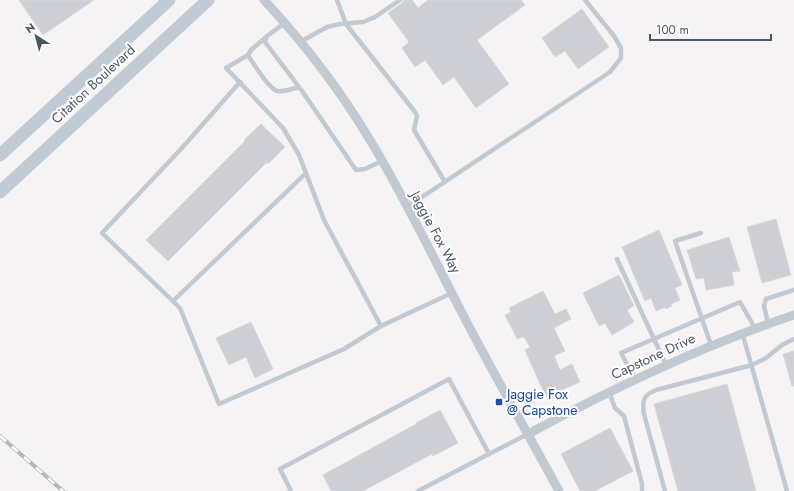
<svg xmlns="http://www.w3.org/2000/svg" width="794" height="491" font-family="Jost,sans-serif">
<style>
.building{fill:#cdcfd5;stroke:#d7d9de}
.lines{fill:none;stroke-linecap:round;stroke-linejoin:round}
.lane{stroke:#c1cad2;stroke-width:4.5}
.street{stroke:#c1cad2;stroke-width:9}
.secondary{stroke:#c1cbd6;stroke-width:13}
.rail-casing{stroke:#b5b8bd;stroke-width:4}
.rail{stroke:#fff;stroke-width:2.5;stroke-dasharray:8;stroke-linecap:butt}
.transit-dot{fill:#1a4fb4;stroke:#fff;stroke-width:1.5}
.labels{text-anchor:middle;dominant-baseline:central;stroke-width:4;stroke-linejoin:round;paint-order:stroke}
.street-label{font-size:14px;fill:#4a5661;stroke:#fff}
.transit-label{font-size:14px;fill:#164399;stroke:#fff;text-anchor:start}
</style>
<rect width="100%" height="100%" fill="#f5f3f3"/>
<g class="building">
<path d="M19 0H94L43 35Z"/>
<path d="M404 0H412L418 8 428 0H521L525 5 477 40 509 84 476 108 454 77 443 85 425 60 415 67 402 48 409 42 388 13 402 3Z"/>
<path d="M582 9 609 47 578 69 565 51 555 57 542 38Z"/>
<path d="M261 124 285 147 268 164 267 162 168 261 146 240 245 141 244 140Z"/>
<path d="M776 219 791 275 762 283 747 227Z"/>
<path d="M659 230 682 285 675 288 680 300 671 304 672 306 666 309 665 307 656 311 651 298 645 301 622 247Z"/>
<path d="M729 237 740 271 732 272 734 285 706 290 704 278 696 279 687 250Z"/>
<path d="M619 275 634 306 627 310 634 322 612 335 605 323 599 326 583 293Z"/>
<path d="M543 291 555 314 566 309 571 319 554 328 565 351 554 356 560 370 572 364 580 382 546 397 525 350 530 347 524 337 517 339 505 315 511 312 509 308Z"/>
<path d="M251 322 273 369 255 378 246 357 229 365 216 338Z"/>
<path d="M794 351V386H792L783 354Z"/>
<path d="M727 384 756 491H678L654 404Z"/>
<path d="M440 410 458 443 433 456 432 454 363 491H331L323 475 416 424V423Z"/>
<path d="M610 428 633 471 595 491H580L561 454Z"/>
</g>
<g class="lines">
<g class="lane">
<path d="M337 0 346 24 415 112 417 116 414 130 445 182"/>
<path d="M285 23 267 36 265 42 302 91 356 170 365 169 382 161"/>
<path d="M266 37 251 50 248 55C253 63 268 88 277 91 284 92 293 89 299 87"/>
<path d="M300 42 327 27 340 24 363 22 375 17 400 0"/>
<path d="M248 55 226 68 283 128 299 155 324 220 381 326 452 293"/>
<path d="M240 82 181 149 102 233 180 308 219 404 344 349 381 326"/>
<path d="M407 207 610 72 621 58V48L614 36 585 0"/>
<path d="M701 233 675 241 711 345"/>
<path d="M617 259 666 365"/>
<path d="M173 301 306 173"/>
<path d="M768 323 764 306 766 299 794 290"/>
<path d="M742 332 787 491"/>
<path d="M635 379 621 353 740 302 755 328"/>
<path d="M609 392 615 408 624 416 642 484V491"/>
<path d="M489 454 528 434"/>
<path d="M291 491 280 469 449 379 489 454 418 491"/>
<path d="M665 491 644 414C642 401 643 395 656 390L752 365 766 358 782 345 794 339"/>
</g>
<g class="street">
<path d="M264 0C304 43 340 90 370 140 404 196 432 255 462 313 493 373 527 432 559 491"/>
<path d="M528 434C615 387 701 346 794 315"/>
</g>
<g class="secondary">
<path d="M0 155 169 0"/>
<path d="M0 192 208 0"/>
</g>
<defs>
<path id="rail" d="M0 436 63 491"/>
</defs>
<use href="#rail" class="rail-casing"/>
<use href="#rail" class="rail"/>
</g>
<rect class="transit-dot" x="495" y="398" width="8" height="8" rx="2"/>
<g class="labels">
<g class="street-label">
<text transform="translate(93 84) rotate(-43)">Citation Boulevard</text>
<text transform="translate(436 232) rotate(62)">Jaggie Fox Way</text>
<text transform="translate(653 356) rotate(-25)">Capstone Drive</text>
</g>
<g class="transit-label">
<text x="507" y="394">Jaggie Fox<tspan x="507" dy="16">@ Capstone</tspan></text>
</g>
</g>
<g transform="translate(36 36) rotate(324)" stroke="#ffffff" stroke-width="3" paint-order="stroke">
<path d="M0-3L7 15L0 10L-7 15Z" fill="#4a5661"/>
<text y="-6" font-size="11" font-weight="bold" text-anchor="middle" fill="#4a5661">N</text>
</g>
<path d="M650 34v6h121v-6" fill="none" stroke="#4a5661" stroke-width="2"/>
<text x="656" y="34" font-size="12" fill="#4a5661" stroke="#ffffff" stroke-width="3" paint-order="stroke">100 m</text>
</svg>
